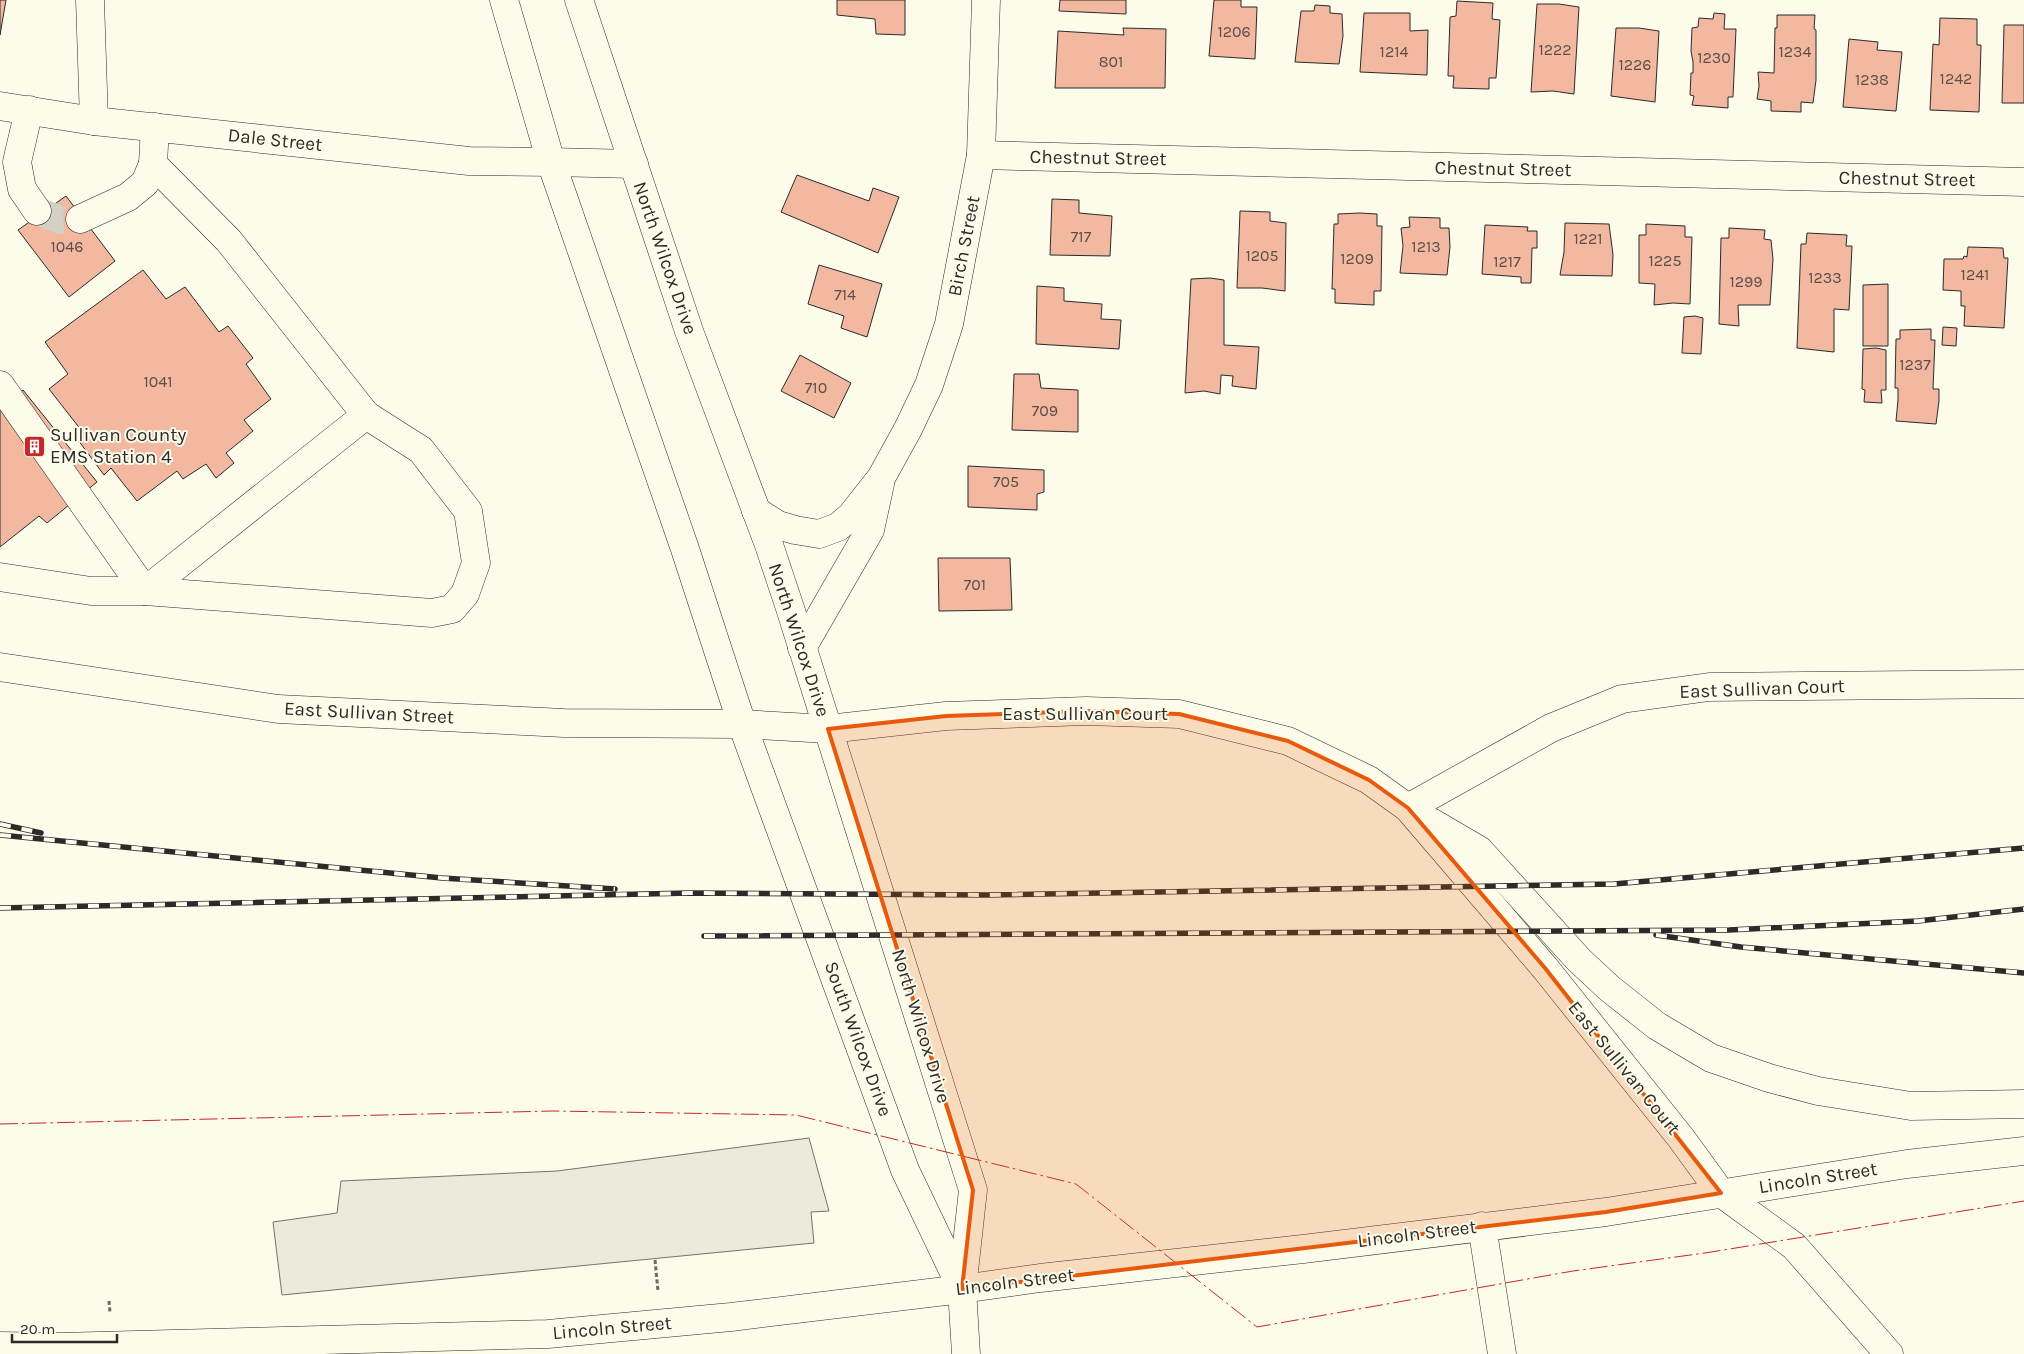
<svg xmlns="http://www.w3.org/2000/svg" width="2024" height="1354" font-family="Karla,sans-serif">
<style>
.parking{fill:#eceadb;stroke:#74746e}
.building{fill:#f2b8a0;stroke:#2b2b2b}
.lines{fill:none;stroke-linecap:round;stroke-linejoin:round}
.minor-tunnel{stroke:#d3d1c4;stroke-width:28;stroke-dasharray:28 14;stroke-linecap:butt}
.minor-casing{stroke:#2b2b2b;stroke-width:29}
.major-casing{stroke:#2b2b2b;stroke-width:29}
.path{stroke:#6a6964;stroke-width:3;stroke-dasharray:4 2.5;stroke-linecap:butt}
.minor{stroke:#fdfbea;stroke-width:28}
.major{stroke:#fdfbea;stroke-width:28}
.rail-casing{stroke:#2b2b2b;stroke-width:5.5}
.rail{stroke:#fdfbea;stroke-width:4;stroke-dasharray:11;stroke-linecap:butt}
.power{stroke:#c62828;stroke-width:1;stroke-dasharray:18 4 2.5 4;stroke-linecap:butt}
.marked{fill:#e8590c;fill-opacity:0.2;stroke:#e8590c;stroke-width:4;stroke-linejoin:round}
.labels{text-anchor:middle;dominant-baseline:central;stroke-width:4;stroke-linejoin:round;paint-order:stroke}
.number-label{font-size:16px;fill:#5d4e48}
.street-label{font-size:19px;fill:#2b2b2b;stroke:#fdfbea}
.poi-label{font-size:19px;fill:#2b2b2b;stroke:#fdfbea;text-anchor:start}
</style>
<rect width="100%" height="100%" fill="#fdfbea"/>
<path class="parking" d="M809 1138 829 1211 811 1212 814 1243 282 1295 273 1222 337 1213 341 1181 557 1171Z"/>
<g class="building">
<path d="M0 0H6L0 35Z"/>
<path d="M837 0H905V35L876 34 875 19 837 15Z"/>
<path d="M1060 0H1126V14L1059 11Z"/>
<path d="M1214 0H1241V7H1257L1255 59 1209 56Z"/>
<path d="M1457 1 1493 3 1492 19 1500 20 1496 78H1489V89L1453 88 1454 76H1448L1450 17 1456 16Z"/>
<path d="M1537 4H1559L1579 7 1574 94 1553 91 1531 92Z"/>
<path d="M1315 5 1330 6V13L1342 14 1343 36 1339 64 1295 62 1301 11H1314Z"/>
<path d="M1364 13H1410V31L1428 30 1427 75 1360 72Z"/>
<path d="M1714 13 1725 14 1724 29H1736L1733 97H1728V108L1692 105 1694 96 1690 95 1691 73H1693V62L1691 51 1692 28 1698 27 1699 18 1713 19Z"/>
<path d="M1777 15H1815L1814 29 1816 30V80L1813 103 1801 102V112L1771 111V101L1757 99 1759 86 1758 72 1774 73 1775 28H1777Z"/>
<path d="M1940 18 1977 19V45H1981L1979 112 1930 110 1933 44 1939 45Z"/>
<path d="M2004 25H2024V103H2002Z"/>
<path d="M1123 28 1166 29 1165 88H1055L1058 31 1124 35Z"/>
<path d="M1616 28H1639L1659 31 1655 102 1611 96Z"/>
<path d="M1849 39 1878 42 1877 50 1902 52 1896 111 1843 107Z"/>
<path d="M797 175 869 201 873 188 899 197 878 253 781 212Z"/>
<path d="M66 196 115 261 69 297 18 230Z"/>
<path d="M1052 199 1079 200V213L1112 216 1110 256 1050 255Z"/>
<path d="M1240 211 1270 212V221L1286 223 1285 291 1262 288H1237Z"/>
<path d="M1360 213 1377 214V226H1382L1381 291H1374V305L1335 303V289H1332L1334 224H1338V214Z"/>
<path d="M1409 217 1440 218V228H1449L1450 247 1447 275 1400 273 1403 246 1401 228 1410 227Z"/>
<path d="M1565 223 1609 224 1613 255 1612 276 1560 275 1564 252Z"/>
<path d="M1646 224 1685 226V237H1692L1690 304 1673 303 1654 305 1655 284 1639 283V235H1646Z"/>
<path d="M1485 225 1528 227 1527 231H1537V248H1532L1531 283H1521V277L1482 274Z"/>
<path d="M1729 228 1765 230 1764 239 1771 240 1773 259 1770 305H1738L1739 326 1719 324 1721 238H1729Z"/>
<path d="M1807 233 1847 235 1846 246H1852L1849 310 1834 309V352L1797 348 1801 244H1806Z"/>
<path d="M1968 247 2003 248 2004 258H2008L2004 328 1964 326 1965 306H1961V291L1943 290 1944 259H1963L1964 256 1967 257Z"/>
<path d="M819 265 882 284 867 337 841 328 844 316 808 304Z"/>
<path d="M143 270 166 299 185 287 219 332 228 326 253 358 246 364 271 399 244 420 253 431 226 453 234 463 216 478 206 464 183 479 177 471 137 501 111 468 104 475 78 440 85 435 49 389 68 374 45 342Z"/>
<path d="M1210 278 1224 280V345L1259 347 1256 389 1232 386 1233 376 1221 375 1220 394 1204 391 1185 393 1191 279Z"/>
<path d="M1888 284V346H1863V285Z"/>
<path d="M1037 286 1064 288V301L1102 304 1101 319 1121 320 1119 349 1036 344Z"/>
<path d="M1695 316 1703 318 1701 354 1682 353 1684 317Z"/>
<path d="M1943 327 1957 328 1956 346 1942 345Z"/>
<path d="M1931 329V340H1935L1933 389H1939V401L1936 424 1896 421 1898 400V388H1895L1896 339H1900V330Z"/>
<path d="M1876 348 1886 350V390H1881L1882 403 1864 402 1865 390 1862 389 1863 349Z"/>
<path d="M800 355 851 383 834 418 781 391Z"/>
<path d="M1014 374H1039L1041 388 1078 390V432L1012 430Z"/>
<path d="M23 390 97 482 47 523 39 516 0 547V409Z"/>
<path d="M968 466 1044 470V492L1037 494V510L968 507Z"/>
<path d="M938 558H1010L1012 610 939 611Z"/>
</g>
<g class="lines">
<path class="minor-tunnel" d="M37 211 61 220 80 219"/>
<defs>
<g id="minor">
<path d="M90 0 94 121"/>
<path d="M0 106 94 121 469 161 551 162"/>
<path d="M29 110 17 162 22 189 37 211"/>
<path d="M981 155 2024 182"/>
<path d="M80 219 128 197 145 183 153 164"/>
<path d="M0 385 145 591 366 415 229 241 153 164 155 127"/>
<path d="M756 511 778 525 795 530 819 534 838 527 851 516 881 478 908 429 929 385 949 324 981 155 986 0"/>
<path d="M0 577 91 591H145L432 613 452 609 465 594 476 563 468 511 421 450 366 415"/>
<path d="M802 648 870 530 880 484"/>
<path d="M1408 808 1551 728 1622 699 1709 687 2024 684"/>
<path d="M1721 1193 1794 1246 1889 1354"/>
<path d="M1482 1226 1502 1354"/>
<path d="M0 1346 60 1347 548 1334 731 1317 962 1289"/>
</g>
<g id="major">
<path d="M504 0 551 162 685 549 742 724 905 1170 962 1289 966 1354"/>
<path d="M579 0 689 331 769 545 790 608 973 1190 962 1289"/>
<path d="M551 162 634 164"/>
<path d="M0 667 278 709 564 723 742 724 828 729 946 716 1086 711 1179 714 1288 741 1369 780 1408 808 1545 968 1681 1138 1721 1193"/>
<path d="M1426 819 1479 850 1579 960 1609 988 1657 1026 1711 1058 1769 1078 1818 1091 1911 1106 2024 1104"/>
<path d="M962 1289 1040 1278 1303 1249 1606 1212 1907 1164 2024 1151"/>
</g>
</defs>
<use href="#minor" class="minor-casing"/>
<use href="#major" class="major-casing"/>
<g class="path">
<path d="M655 1260 658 1291"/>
<path d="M109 1301 110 1313"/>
</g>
<use href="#minor" class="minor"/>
<use href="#major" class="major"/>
<defs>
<g id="rail">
<path d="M0 824 41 833"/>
<path d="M0 835 442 878 615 889"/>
<path d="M0 908 690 893 987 895 1614 884 2024 848"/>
<path d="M1656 935 1741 947 2024 973"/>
<path d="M704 936 1729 930 1918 921 2024 909"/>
</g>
</defs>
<use href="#rail" class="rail-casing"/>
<use href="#rail" class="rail"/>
<path class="power" d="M0 1124 553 1111 796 1115 1076 1184 1257 1327 1573 1271 1705 1253 2024 1201"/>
</g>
<path class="marked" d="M1086 711 1179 714 1288 741 1369 780 1408 808 1545 968 1721 1193 1606 1212 962 1289 973 1190 828 729 946 716Z"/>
<defs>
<symbol id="building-square" viewBox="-11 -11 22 22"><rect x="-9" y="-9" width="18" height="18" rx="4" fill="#c62828" stroke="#fdfbea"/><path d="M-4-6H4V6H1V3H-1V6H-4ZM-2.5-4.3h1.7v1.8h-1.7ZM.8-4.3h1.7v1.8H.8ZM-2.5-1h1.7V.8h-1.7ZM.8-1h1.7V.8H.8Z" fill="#fff"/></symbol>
</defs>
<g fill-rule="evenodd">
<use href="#building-square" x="22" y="434" width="25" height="25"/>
</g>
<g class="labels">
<g class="number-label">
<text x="1234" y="31">1206</text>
<text x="1555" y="49">1222</text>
<text x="1394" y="51">1214</text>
<text x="1795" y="51">1234</text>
<text x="1714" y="57">1230</text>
<text x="1111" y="61">801</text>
<text x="1635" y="64">1226</text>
<text x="1956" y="78">1242</text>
<text x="1872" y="79">1238</text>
<text x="1081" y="236">717</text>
<text x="1588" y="238">1221</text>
<text x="67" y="246">1046</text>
<text x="1426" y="246">1213</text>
<text x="1262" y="255">1205</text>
<text x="1357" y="258">1209</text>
<text x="1665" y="260">1225</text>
<text x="1507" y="261">1217</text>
<text x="1975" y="274">1241</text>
<text x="1825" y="277">1233</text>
<text x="1746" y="281">1299</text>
<text x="845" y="294">714</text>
<text x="1915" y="364">1237</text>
<text x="158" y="381">1041</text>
<text x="816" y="387">710</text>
<text x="1045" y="410">709</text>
<text x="1006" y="481">705</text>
<text x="975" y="584">701</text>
</g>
<g class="street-label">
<text transform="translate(275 140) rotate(6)">Dale Street</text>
<text transform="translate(1098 158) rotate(1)">Chestnut Street</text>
<text transform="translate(1503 169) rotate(1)">Chestnut Street</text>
<text transform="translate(1907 179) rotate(1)">Chestnut Street</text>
<text transform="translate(964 246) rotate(-79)">Birch Street</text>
<text transform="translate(665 258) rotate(71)">North Wilcox Drive</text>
<text transform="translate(799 640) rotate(72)">North Wilcox Drive</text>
<text transform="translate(1762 689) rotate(-2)">East Sullivan Court</text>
<text transform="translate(369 713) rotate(3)">East Sullivan Street</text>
<text x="1085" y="714">East Sullivan Court</text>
<text transform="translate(921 1026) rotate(73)">North Wilcox Drive</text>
<text transform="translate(858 1039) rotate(70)">South Wilcox Drive</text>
<text transform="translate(1624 1068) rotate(51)">East Sullivan Court</text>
<text transform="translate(1818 1178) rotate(-9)">Lincoln Street</text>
<text transform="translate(1417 1234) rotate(-7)">Lincoln Street</text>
<text transform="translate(1015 1282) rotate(-7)">Lincoln Street</text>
<text transform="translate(612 1328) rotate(-5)">Lincoln Street</text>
</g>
<g class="poi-label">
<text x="50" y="435">Sullivan County<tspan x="50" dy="22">EMS Station 4</tspan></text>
</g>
</g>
<path d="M12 1334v8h105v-8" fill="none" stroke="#2b2b2b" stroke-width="2.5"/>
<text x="20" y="1334" font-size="15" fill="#2b2b2b" stroke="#fdfbea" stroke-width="4" paint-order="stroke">20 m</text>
</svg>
